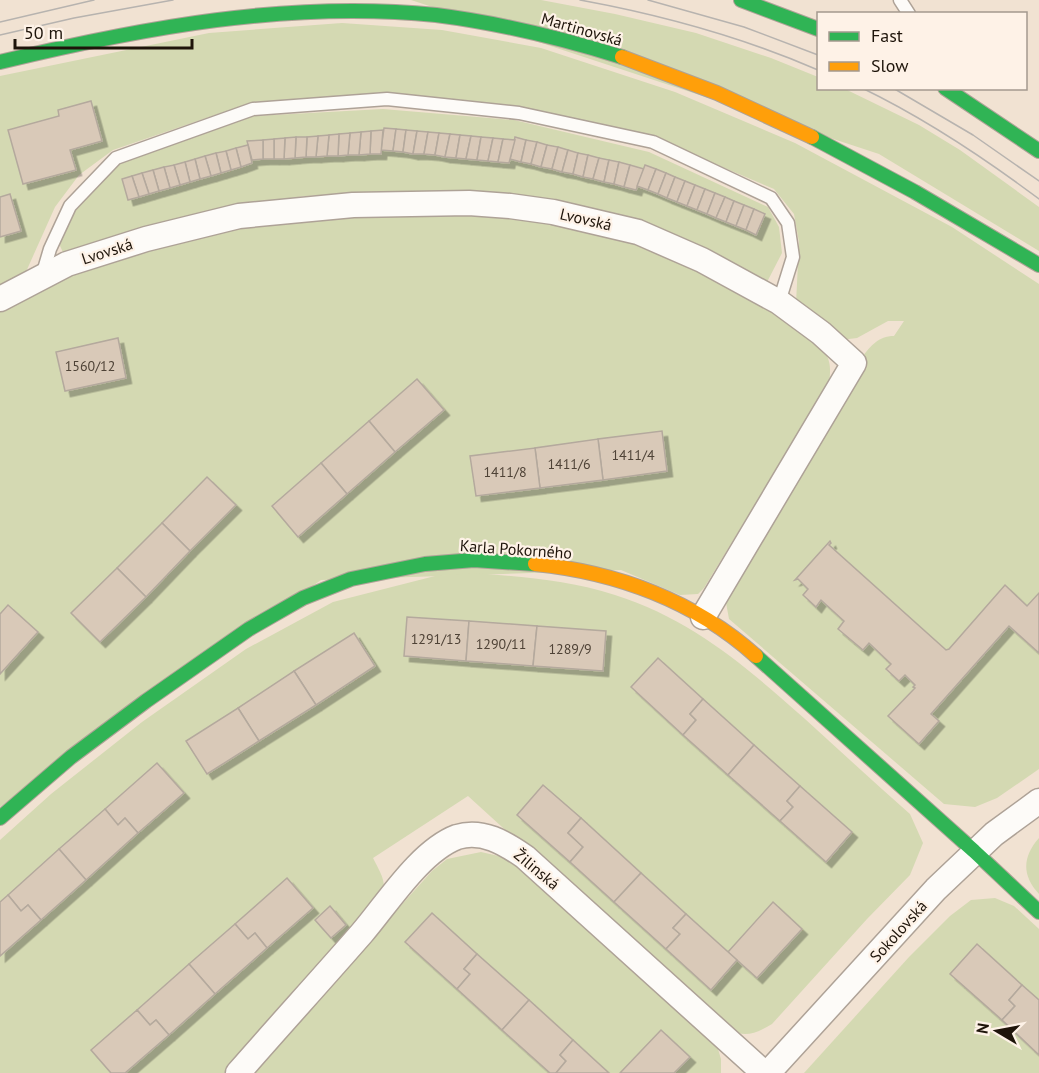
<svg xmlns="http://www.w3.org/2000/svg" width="1039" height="1073" font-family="'PT Sans',sans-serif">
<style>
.green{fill:#d4d9b2}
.building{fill:#d9c9b8;stroke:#b4a99d;stroke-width:1.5;filter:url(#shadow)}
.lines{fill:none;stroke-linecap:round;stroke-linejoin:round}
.lane-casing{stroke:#aea297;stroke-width:15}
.street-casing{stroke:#aea297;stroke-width:27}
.fast-casing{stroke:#aea297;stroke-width:16}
.slow-casing{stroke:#aea297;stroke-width:16}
.lane{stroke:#fdfbf8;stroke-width:12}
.street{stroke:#fdfbf8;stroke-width:24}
.fast{stroke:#30b455;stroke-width:14}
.slow{stroke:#ff9f0a;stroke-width:14}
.tram{stroke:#b7b3af;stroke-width:1.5}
.labels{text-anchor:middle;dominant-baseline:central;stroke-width:4.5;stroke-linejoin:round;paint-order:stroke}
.number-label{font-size:14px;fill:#4e4236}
.street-label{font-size:16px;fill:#1e140a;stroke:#fef2e7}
</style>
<defs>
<filter id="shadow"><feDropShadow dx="5.5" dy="5.5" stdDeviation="0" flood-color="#0004"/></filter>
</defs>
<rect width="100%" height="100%" fill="#f1e2d2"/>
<g class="green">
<path d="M411 0H541L615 14 696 33 771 58 818 77V88L845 89 919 125 960 150 1039 207V251L879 154Z"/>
<path d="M342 23 442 30 541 48 675 92 795 143 952 227 1039 284V593L1027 606 1005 585 949 649 946 650 829 545 830 542 795 580 798 579 808 589 816 606 821 600 844 621 838 629 863 650 869 643 891 664 886 670 899 681 905 675 915 685V688L888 716 919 743 939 721 931 714 1009 626 1039 653V769L997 798 975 807 944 804 729 619 725 597 862 357C871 346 878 336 894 336L904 321H888L857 338 841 340 796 304 799 242 794 214 774 189 654 138 517 106 387 94 253 102 113 150 79 175 55 207 25 274 0 287V76L209 33Z"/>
<path d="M383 109 514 120 649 152 768 207 779 227 782 253 766 284 688 243 372 193 305 196 235 206 65 257 57 239 66 217 119 163 252 116Z"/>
<path d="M501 214C541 221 583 226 622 239 683 259 750 292 800 332 807 337 816 342 822 349 831 358 831 370 829 383L704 588 698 594 680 595 621 570 321 580 0 807V309L72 275 110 260 237 226 310 215Z"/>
<path d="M475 573C522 577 569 580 615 595 693 620 745 666 805 719 840 751 875 783 910 814L923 843 910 875 867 919 772 1024C750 1037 740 1038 718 1023L468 796 373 858C381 874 389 884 380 902L226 1073H0V840L51 794 142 722 246 649 333 602 435 576Z"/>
<path d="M1039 838V894C1022 876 1022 857 1039 838Z"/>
<path d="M481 852 503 857 522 871 717 1046 721 1059V1073H256L255 1067 432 871 447 859Z"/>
<path d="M995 898 1014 906 1039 929V1073H804L909 957 950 916 971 900Z"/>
</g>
<g class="building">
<path d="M91 101 102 141 70 150 76 170 23 184 8 130 59 116 58 110Z"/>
<path d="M384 128 396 129 393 151 381 150Z"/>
<path d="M396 129 406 130 403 152 393 151Z"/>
<path d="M383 130 381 154H370L371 131Z"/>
<path d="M406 130 417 131 413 154 403 152Z"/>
<path d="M371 131 370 154 359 155 361 132Z"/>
<path d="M417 131 428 132 424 154H413Z"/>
<path d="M361 132 359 155H348L350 133Z"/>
<path d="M428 132 439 133 435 155 424 154Z"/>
<path d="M350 133 348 155 338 156 339 134Z"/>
<path d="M439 133 450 134 445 157 435 155Z"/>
<path d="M339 134 338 156H327L329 135Z"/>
<path d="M450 134 460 135 456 158 445 157Z"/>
<path d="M329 135 327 156 316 157 318 136Z"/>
<path d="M460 135 471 136 466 159 456 158Z"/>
<path d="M318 136 316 157H306L307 137Z"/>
<path d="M471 136 481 137 477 160 466 159Z"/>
<path d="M296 137H307L306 157 295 158Z"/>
<path d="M296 137 295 158 284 159 285 138Z"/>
<path d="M481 137 493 138 488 161 477 160Z"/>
<path d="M515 137 526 140 521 162 510 159Z"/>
<path d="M285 138 284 159H274V139Z"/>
<path d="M493 138 503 139 498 162 488 161Z"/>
<path d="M274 139V159H263V140Z"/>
<path d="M503 139 515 140 509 163 498 162Z"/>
<path d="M263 140V159L252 160 247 141Z"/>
<path d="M526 140 537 142 531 164 521 162Z"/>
<path d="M537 142 547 145 541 167 531 164Z"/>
<path d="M248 145 252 163 241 167 236 148Z"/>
<path d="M547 145 558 147 552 169 541 167Z"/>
<path d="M558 147 568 150 562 172 552 169Z"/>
<path d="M236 148 241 167 231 170 226 151Z"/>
<path d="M568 150 578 153 573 174 562 172Z"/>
<path d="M226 151 231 170 221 173 216 153Z"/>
<path d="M216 153 221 173 211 176 205 156Z"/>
<path d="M578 153 588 155 583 177 573 174Z"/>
<path d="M588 155 599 158 593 179 583 177Z"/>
<path d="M205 156 211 176 200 179 195 159Z"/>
<path d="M599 158 609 160 604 182 593 179Z"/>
<path d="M195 159 200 179 190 182 185 162Z"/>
<path d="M609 160 619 162 614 184 604 182Z"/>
<path d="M185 162 190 182 180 185 174 165Z"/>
<path d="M619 162 630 165 624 187 614 184Z"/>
<path d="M174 165 180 185 170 188 164 167Z"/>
<path d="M630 165 644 169 636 190 624 187Z"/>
<path d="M645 165 656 169 648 190 637 186Z"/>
<path d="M164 167 170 188 159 191 153 170Z"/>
<path d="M656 169 666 173 658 194 648 190Z"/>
<path d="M153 170 159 191 149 194 142 173Z"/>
<path d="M142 173 149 194 139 197 132 176Z"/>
<path d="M666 173 675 177 667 198 658 194Z"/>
<path d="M132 176 139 197 128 200 122 179Z"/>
<path d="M675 177 685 181 677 202 667 198Z"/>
<path d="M685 181 695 185 687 206 677 202Z"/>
<path d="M695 185 705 189 697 210 687 206Z"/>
<path d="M705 189 715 193 707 214 697 210Z"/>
<path d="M715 193 725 197 716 218 707 214Z"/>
<path d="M10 194 21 231 0 237V197Z"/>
<path d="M725 197 734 201 726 222 716 218Z"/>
<path d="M734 201 744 205 736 226 726 222Z"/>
<path d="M744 205 754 209 746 230 736 226Z"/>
<path d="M754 209 765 214 756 235 746 230Z"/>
<path d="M118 338 126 378 65 391 56 352Z"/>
<path d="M417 379 444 410 395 452 369 421Z"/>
<path d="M369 421 395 452 347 494 321 463Z"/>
<path d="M662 431 667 471 603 480 598 439Z"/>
<path d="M598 439 603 480 540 488 535 448Z"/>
<path d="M535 448 540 488 476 496 470 456Z"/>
<path d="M321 463 347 494 298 537 272 506Z"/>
<path d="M207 477 236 505 190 551 162 523Z"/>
<path d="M162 523 190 551 146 597 117 568Z"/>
<path d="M830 541 831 543 829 545 946 650 949 649 1005 585 1027 606 1039 593V653L1009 626 931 714 939 721 919 744 888 716 915 688 913 687 915 685 905 675 899 681 886 669 891 664 869 643 863 650 838 629 844 621 821 600 816 607 803 595 808 589 798 579 795 580Z"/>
<path d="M117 568 146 597 100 642 71 613Z"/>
<path d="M8 605 38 632 0 674V614Z"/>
<path d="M407 617 469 621 466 661 404 656Z"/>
<path d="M469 621 537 626 533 666 466 661Z"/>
<path d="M537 626 606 631 603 671 533 666Z"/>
<path d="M354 633 375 666 316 705 294 671Z"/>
<path d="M658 658 703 699 690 714 696 720 683 735 631 687Z"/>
<path d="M294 671 316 705 259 741 238 708Z"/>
<path d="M703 699 754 745 728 775 683 735 696 720 690 714Z"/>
<path d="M238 708 259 741 207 774 186 741Z"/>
<path d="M754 745 800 786 787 801 793 807 780 821 728 775Z"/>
<path d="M157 763 184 793 138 833 125 818 118 825 105 809Z"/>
<path d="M543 785 581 818 568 833 583 847 570 862 517 815Z"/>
<path d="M800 786 852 832 826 862 780 821 793 807 787 801Z"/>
<path d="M105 809 118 825 125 818 138 833 86 880 59 849Z"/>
<path d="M581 818 641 873 614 902 570 862 583 847 568 833Z"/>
<path d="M59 849 86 880 41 920 28 905 21 911 8 895Z"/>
<path d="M641 873 686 914 673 928 680 934 666 949 614 902Z"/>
<path d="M287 878 313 908 267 948 255 933 248 939 235 924Z"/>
<path d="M8 895 21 911 28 905 41 920 0 956V902Z"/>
<path d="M773 902 802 929 757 978 728 952Z"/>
<path d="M330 906 346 925 331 938 315 920Z"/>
<path d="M432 913 477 954 464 969 470 974 457 989 405 942Z"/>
<path d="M686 914 737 960 711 990 666 949 680 934 673 928Z"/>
<path d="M235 924 248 939 255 933 267 948 215 994 189 964Z"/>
<path d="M977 944 1022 985 1009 1000 1015 1006 1002 1020 950 974Z"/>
<path d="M477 954 529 1000 502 1030 457 989 470 974 464 969Z"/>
<path d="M189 964 215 994 169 1035 156 1020 150 1025 137 1010Z"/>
<path d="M1022 985 1039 1000V1055L1002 1020 1015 1006 1009 1000Z"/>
<path d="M529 1000 573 1040 560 1055 566 1061 556 1073H550L502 1030Z"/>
<path d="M137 1010 150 1025 156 1020 169 1035 125 1073H111L91 1050Z"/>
<path d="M661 1030 690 1057 674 1073H620Z"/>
<path d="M573 1040 598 1063 609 1073H556L566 1061 560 1055Z"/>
</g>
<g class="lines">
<defs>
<g id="lane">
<path d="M900 0 909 14"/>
<path d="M42 276 50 249 70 206 116 158 253 109 387 99 519 113 653 142 771 198 788 223 793 257 779 302"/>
</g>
<g id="street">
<path d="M0 299 67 264 146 239 239 216 353 205 469 203 510 206 553 212 638 232 702 260 779 302 821 333 854 363 703 617"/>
<path d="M238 1073C279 1026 321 980 362 933 387 904 420 851 457 837 482 829 505 843 525 857L764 1073"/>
<path d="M768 1073 936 889 994 834 1039 801"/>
</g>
<g id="fast">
<path d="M741 0 818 29"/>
<path d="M0 62C141 28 290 0 436 15 499 23 561 38 622 57"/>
<path d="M945 88 1039 151"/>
<path d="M812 137 915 192 1039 265"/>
<path d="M756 656 974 851 1039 912"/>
<path d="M0 818 71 757 146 701 249 629 303 598 351 579 425 564 474 560 535 564"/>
</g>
<g id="slow">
<path d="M622 57 717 93 812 137"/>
<path d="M535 564C616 572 695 601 756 656"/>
</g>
</defs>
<use href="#lane" class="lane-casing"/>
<use href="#street" class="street-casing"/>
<use href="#fast" class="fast-casing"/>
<use href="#slow" class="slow-casing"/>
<use href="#lane" class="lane"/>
<use href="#street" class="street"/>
<use href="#fast" class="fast"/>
<use href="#slow" class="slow"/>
<g class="tram">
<path d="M580 0C662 15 742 37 818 70"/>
<path d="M648 0 744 27 818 55"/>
<path d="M0 22 94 0"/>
<path d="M0 35 74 18 173 0"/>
<path d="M862 88C926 119 983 157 1039 199"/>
<path d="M893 88 973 135 1039 181"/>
</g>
</g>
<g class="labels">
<g class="number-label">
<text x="90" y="366">1560/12</text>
<text x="633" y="455">1411/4</text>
<text x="569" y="464">1411/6</text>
<text x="505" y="472">1411/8</text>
<text x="436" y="639">1291/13</text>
<text x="501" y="644">1290/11</text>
<text x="570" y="649">1289/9</text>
</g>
<g class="street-label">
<text transform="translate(582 29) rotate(16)">Martinovská</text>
<text transform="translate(586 219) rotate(13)">Lvovská</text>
<text transform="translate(107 251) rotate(-18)">Lvovská</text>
<text transform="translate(516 549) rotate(4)">Karla Pokorného</text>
<text transform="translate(537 869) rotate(40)">Žilinská</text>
<text transform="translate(898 931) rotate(-48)">Sokolovská</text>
</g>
</g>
<rect x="817" y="12" width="210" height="78" fill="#fef2e7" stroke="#a4998f" stroke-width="1.5"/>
<rect x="829" y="32" width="30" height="9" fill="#30b455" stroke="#a4998f" stroke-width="1.5"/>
<text x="871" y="42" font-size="18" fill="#1e140a">Fast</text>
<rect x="829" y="62" width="30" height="9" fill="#ff9f0a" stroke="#a4998f" stroke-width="1.5"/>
<text x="871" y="72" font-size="18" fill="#1e140a">Slow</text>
<g transform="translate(997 1031) rotate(280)" stroke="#fef2e7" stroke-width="4.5" paint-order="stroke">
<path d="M0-4.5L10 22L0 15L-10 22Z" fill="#1e140a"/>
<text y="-9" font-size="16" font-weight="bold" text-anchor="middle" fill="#1e140a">N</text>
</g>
<path d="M15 39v9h177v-9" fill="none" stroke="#1e140a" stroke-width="3"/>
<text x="24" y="39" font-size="18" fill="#1e140a" stroke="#fef2e7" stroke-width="4.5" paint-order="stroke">50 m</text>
</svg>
